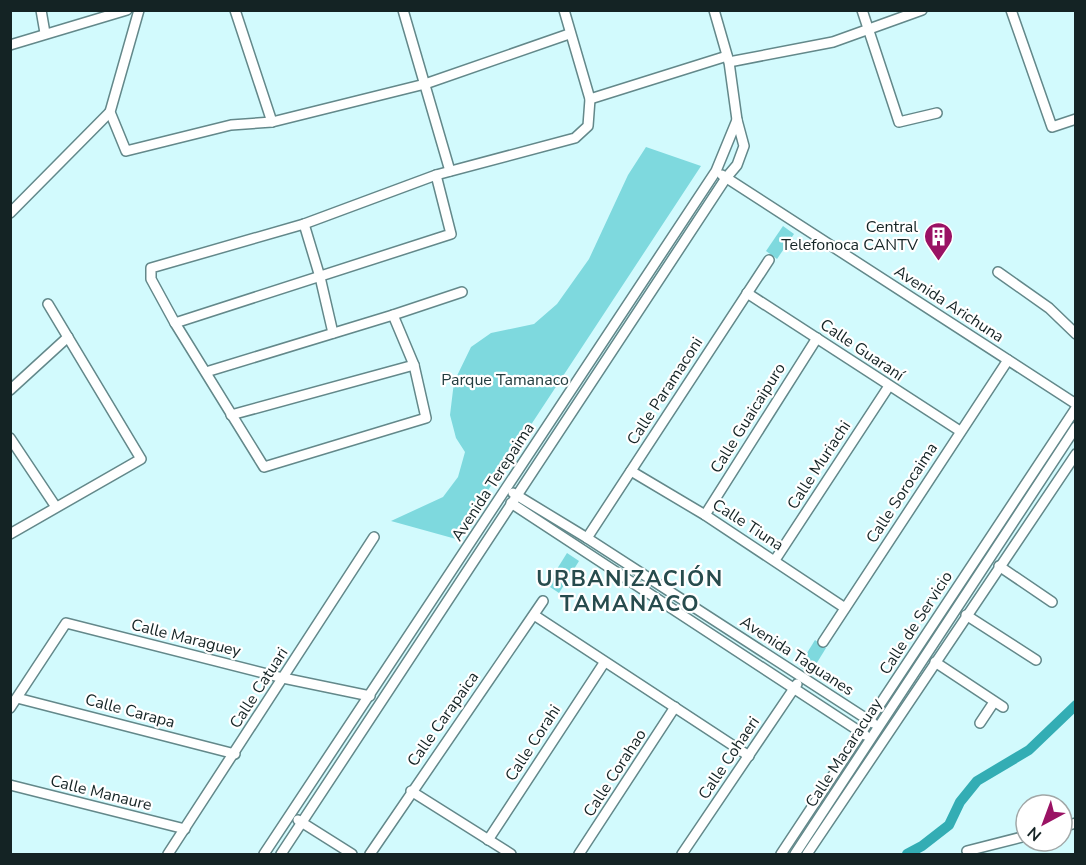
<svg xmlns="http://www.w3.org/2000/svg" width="1086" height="865" font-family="'Nunito Sans',sans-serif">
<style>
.green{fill:#7ed9de}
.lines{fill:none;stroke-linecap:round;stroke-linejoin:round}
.canal{stroke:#33adb4;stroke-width:10}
.minor-casing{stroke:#63888a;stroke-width:12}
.minor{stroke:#fff;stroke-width:9}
.labels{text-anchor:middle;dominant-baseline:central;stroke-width:4.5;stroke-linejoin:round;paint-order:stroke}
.poi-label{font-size:16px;fill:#142324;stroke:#fff;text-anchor:end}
.street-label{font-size:16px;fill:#142324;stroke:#fff}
.park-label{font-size:16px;fill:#233d3f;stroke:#fff}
.district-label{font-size:22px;font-weight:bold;letter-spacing:1.5px;fill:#274b4d;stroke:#fff}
</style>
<rect width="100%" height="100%" fill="#d2fafd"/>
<g class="green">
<path d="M646 147 701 166 456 539 391 521 443 497 458 477 465 452 456 438 450 415 454 382 471 347 491 333 534 324 557 304 589 259 628 175Z"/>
<path d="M783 226 794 234 777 259 766 251Z"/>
<path d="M567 553 579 561 559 593 547 585Z"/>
<path d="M815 640 826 648 810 674 799 666Z"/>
</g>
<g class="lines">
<path class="canal" d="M907 854 922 846 949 825 960 802 977 781 1029 750 1076 705"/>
<defs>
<g id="minor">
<path d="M41 10 45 33"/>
<path d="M139 10 110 112 126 151 231 125 272 122 425 84 569 34"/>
<path d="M235 10 272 122"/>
<path d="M403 10 450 171"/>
<path d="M862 10 899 122 937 113"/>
<path d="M1011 10 1052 127 1076 119"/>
<path d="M10 45 127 10"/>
<path d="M729 62 833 42 922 10"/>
<path d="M590 99 727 56"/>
<path d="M722 175 1076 404"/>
<path d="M10 213 110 112"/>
<path d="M304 224 320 277 333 333"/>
<path d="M998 272 1049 308 1076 334"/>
<path d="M462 292 393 315 414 365 426 418 264 467 175 323 151 279V268L304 224 436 175 575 138 588 126 590 99 564 10"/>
<path d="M747 293 960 431"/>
<path d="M175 323 451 234 436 175"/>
<path d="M206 372 393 315"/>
<path d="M10 390 68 337"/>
<path d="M231 415 414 365"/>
<path d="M10 438 56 507"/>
<path d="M631 471 705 515 845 608"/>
<path d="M513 493 587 538 873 723"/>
<path d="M511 503 865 735"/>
<path d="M705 515 817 338"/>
<path d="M10 534 141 459 48 304"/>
<path d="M587 538 769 260"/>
<path d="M775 560 889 386"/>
<path d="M999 566 1052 602"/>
<path d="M534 615 749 756"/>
<path d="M966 615 1036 660"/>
<path d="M823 642 1008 360"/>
<path d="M935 662 1003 707"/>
<path d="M17 698 235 754"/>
<path d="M10 708 66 623 283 678 370 696"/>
<path d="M980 723 994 702"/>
<path d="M10 785 185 829"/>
<path d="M411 791 511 854"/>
<path d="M298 820 352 854"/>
<path d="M1062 827 1076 823"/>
<path d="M488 840 604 663"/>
<path d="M967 851 1026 836"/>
<path d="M168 854 374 537"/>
<path d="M264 854 716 171 737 120"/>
<path d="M281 854 726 178 737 165 744 146 737 120 729 62 714 10"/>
<path d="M370 854 543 601"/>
<path d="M579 854 675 707"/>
<path d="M682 854 797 684"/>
<path d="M781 854 1076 408"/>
<path d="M795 854 1076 427"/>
<path d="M807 854 1076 454"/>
</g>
</defs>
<use href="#minor" class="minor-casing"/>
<use href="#minor" class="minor"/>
</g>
<defs>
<symbol id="building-pin" viewBox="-11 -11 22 30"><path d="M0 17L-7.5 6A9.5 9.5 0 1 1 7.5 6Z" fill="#9a1264" stroke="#fff"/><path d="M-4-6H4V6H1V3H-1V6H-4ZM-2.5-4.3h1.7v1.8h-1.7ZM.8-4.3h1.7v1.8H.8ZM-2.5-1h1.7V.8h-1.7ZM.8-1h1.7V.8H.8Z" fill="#fff"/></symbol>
</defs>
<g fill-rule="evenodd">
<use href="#building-pin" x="922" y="220" width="33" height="45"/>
</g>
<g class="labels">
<g class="poi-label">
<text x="918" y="227">Central<tspan x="918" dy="18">Telefonoca CANTV</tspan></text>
</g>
<g class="street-label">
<text transform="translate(949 304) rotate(33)">Avenida Arichuna</text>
<text transform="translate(862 350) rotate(34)">Calle Guaraní</text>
<text transform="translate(665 391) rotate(-57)">Calle Paramaconi</text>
<text transform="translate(748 418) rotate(-58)">Calle Guaicaipuro</text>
<text transform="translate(819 465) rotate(-57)">Calle Muriachi</text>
<text transform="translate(493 482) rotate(-57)">Avenida Terepaima</text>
<text transform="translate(902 493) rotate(-57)">Calle Sorocaima</text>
<text transform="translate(748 525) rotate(33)">Calle Tiuna</text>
<text transform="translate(916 623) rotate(-57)">Calle de Servicio</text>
<text transform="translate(186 638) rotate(14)">Calle Maraguey</text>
<text transform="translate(797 656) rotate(33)">Avenida Taguanes</text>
<text transform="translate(259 688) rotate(-57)">Calle Catuari</text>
<text transform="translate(130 711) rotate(15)">Calle Carapa</text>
<text transform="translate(443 719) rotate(-55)">Calle Carapaica</text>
<text transform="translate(533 743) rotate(-57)">Calle Corahi</text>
<text transform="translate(844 753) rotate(-57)">Calle Macaracuay</text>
<text transform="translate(729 758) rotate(-56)">Calle Cohaeri</text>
<text transform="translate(615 773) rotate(-57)">Calle Corahao</text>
<text transform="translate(101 793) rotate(14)">Calle Manaure</text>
</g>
<g class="park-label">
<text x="505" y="380">Parque Tamanaco</text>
</g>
<g class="district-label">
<text x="630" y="579">URBANIZACIÓN<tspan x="630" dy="25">TAMANACO</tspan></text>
</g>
</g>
<rect width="1086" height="865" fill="none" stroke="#142324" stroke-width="24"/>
<g transform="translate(1044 823) rotate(221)"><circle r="28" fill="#ffffff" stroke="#a1a7a7" stroke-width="1.5"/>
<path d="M0-4.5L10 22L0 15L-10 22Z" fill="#9a1264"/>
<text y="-9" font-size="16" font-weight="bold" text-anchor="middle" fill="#142324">N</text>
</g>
</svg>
